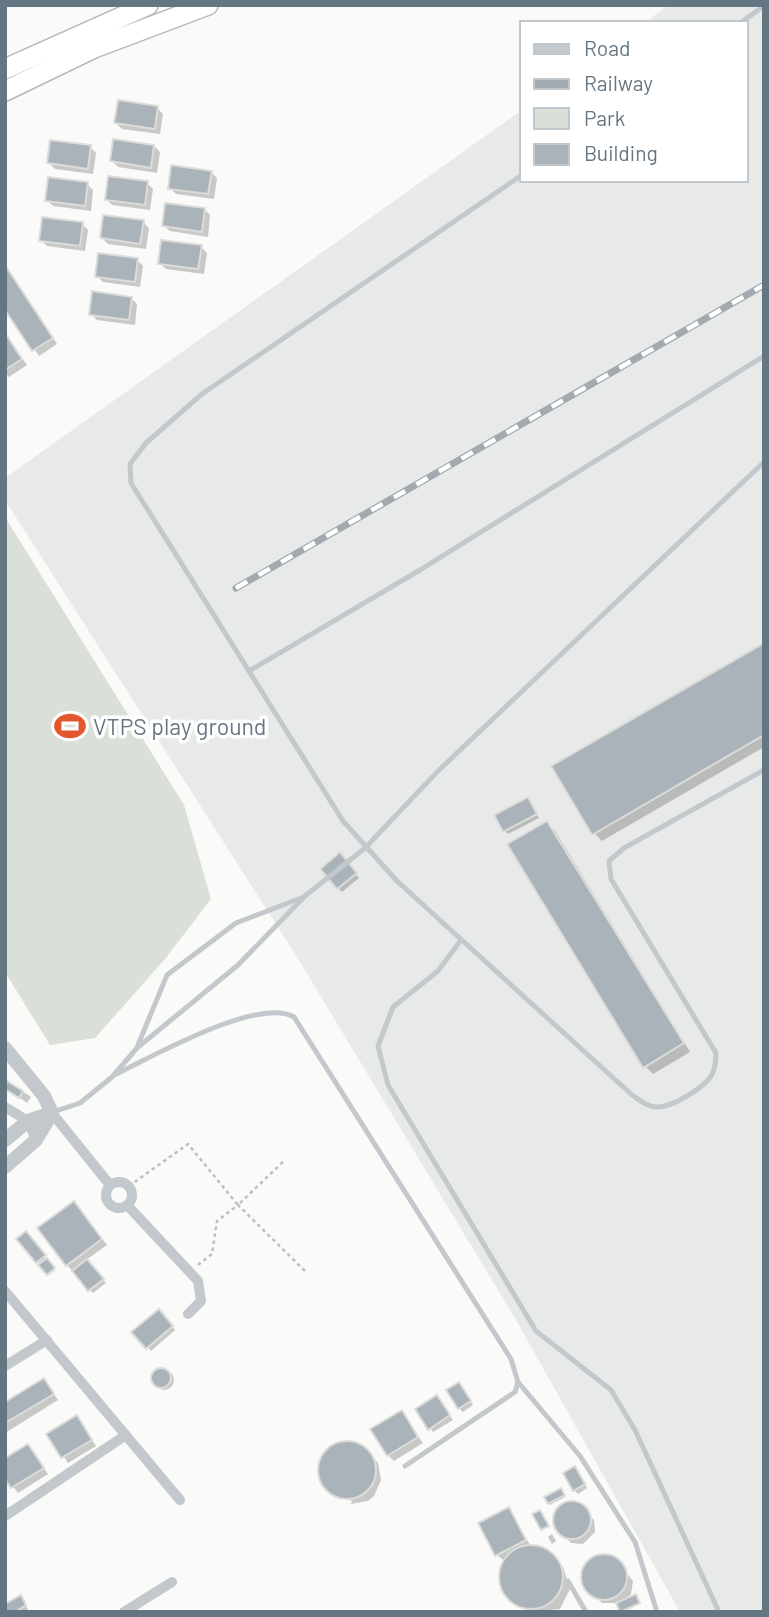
<svg xmlns="http://www.w3.org/2000/svg" width="769" height="1617" font-family="Barlow,sans-serif">
<style>
.built{fill:#e8e9e9}
.green{fill:#dadfd7}
.shadow{fill:#0003}
.building{fill:#aab3b9;stroke:#dcdcda;stroke-width:2}
.lines{fill:none;stroke-linecap:round;stroke-linejoin:round}
.trunk-casing{stroke:#b4b9bd;stroke-width:22}
.path{stroke:#bbbfc2;stroke-width:2.5;stroke-dasharray:3.5 3.5;stroke-linecap:butt}
.service{stroke:#c3c8cc;stroke-width:5}
.minor{stroke:#c3c8cc;stroke-width:10}
.tertiary{stroke:#c3c8cc;stroke-width:14}
.trunk{stroke:#fff;stroke-width:19}
.rail-casing{stroke:#a2aab0;stroke-width:7}
.rail{stroke:#fff;stroke-width:4.5;stroke-dasharray:13;stroke-linecap:butt}
.labels{text-anchor:middle;dominant-baseline:central;stroke-width:7;stroke-linejoin:round;paint-order:stroke}
.poi-label{font-size:23px;fill:#657683;stroke:#fff;text-anchor:start}
</style>
<rect width="100%" height="100%" fill="#fafaf8"/>
<path class="built" d="M669 5H764V1612H680L516 1320 297 957 5 500V478L522 110V180H746V23H644Z"/>
<path class="green" d="M5 517 184 805 211 899 165 959 95 1038 50 1045 5 972Z"/>
<g class="shadow">
<path d="M157 108 163 114 160 134 122 129 116 123Z"/>
<path d="M154 146 160 152 157 173 118 167 112 161Z"/>
<path d="M90 147 96 153 93 174 55 169 49 163Z"/>
<path d="M211 172 217 178 214 199 176 194 170 188Z"/>
<path d="M147 183 153 189 150 210 112 205 106 199Z"/>
<path d="M87 184 93 190 91 211 53 206 47 200Z"/>
<path d="M205 210 210 215 208 237 170 231 164 226Z"/>
<path d="M143 222 149 228 146 249 108 244 102 238Z"/>
<path d="M82 224 88 230 85 251 47 246 41 240Z"/>
<path d="M201 247 207 253 204 274 166 269 160 263Z"/>
<path d="M137 260 143 266 140 287 103 282 97 276Z"/>
<path d="M5 265 57 344 39 356 5 307Z"/>
<path d="M131 298 137 304 135 325 97 320 91 314Z"/>
<path d="M5 333 27 365 9 377 5 373Z"/>
<path d="M764 645V747L602 841 594 833Z"/>
<path d="M528 799 539 818 508 834 505 831Z"/>
<path d="M547 823 555 831 690 1052 653 1074 645 1066Z"/>
<path d="M343 858 359 878 342 892 338 888Z"/>
<path d="M5 1079 31 1097 27 1103 5 1087Z"/>
<path d="M74 1203 107 1245 86 1260 106 1283 93 1293 67 1265Z"/>
<path d="M29 1237 55 1270 49 1275 19 1239Z"/>
<path d="M159 1311 175 1330 151 1351 134 1332Z"/>
<circle cx="164" cy="1380" r="10"/>
<path d="M49 1387 58 1400 5 1433V1404Z"/>
<path d="M462 1388 473 1405 463 1412 459 1408Z"/>
<path d="M440 1401 453 1420 433 1432 430 1428Z"/>
<path d="M401 1412 423 1443 394 1461 388 1455Z"/>
<path d="M76 1418 96 1446 68 1463 49 1435Z"/>
<path d="M349 1443 372 1456 378 1463 381 1480 374 1496 368 1501 351 1504 352 1501 327 1490 320 1472 325 1454 340 1444Z"/>
<path d="M28 1446 48 1474 18 1493 5 1476Z"/>
<path d="M578 1472 587 1488 578 1494 574 1490Z"/>
<path d="M562 1491 565 1497 550 1505 549 1503Z"/>
<path d="M567 1504 579 1505 594 1520 595 1532 583 1544 571 1543 556 1527 555 1516Z"/>
<path d="M508 1509 532 1548 555 1558 563 1567 570 1589 560 1609 529 1612 509 1597 502 1575 512 1556 503 1560 497 1555Z"/>
<path d="M552 1534 556 1541 552 1544 548 1537Z"/>
<path d="M601 1556 614 1558 633 1581 631 1594 623 1601 637 1597 640 1604 623 1612 618 1603H602L596 1597 583 1581 585 1568Z"/>
<path d="M24 1601 29 1612H5Z"/>
</g>
<g class="building">
<path d="M118 100 158 106 155 129 114 123Z"/>
<path d="M113 139 154 145 151 168 110 161Z"/>
<path d="M50 140 91 145 88 169 47 163Z"/>
<path d="M171 165 212 171 208 194 168 189Z"/>
<path d="M108 176 148 181 145 205 105 200Z"/>
<path d="M48 177 88 182 85 206 45 201Z"/>
<path d="M165 203 205 208 202 232 162 226Z"/>
<path d="M103 215 144 220 140 244 100 238Z"/>
<path d="M42 217 83 222 80 246 39 241Z"/>
<path d="M161 240 202 245 198 269 158 264Z"/>
<path d="M98 253 138 258 135 282 95 277Z"/>
<path d="M5 265 53 338 32 351 5 310Z"/>
<path d="M92 291 132 297 129 320 89 315Z"/>
<path d="M5 333 22 359 5 370Z"/>
<path d="M764 643V735L592 835 551 766Z"/>
<path d="M528 797 537 814 503 832 494 815Z"/>
<path d="M547 821 684 1043 643 1068 507 844Z"/>
<path d="M340 852 357 873 337 889 320 869Z"/>
<path d="M7 1081 23 1091 19 1098 5 1089Z"/>
<path d="M74 1201 102 1239 66 1266 37 1228Z"/>
<path d="M26 1231 46 1255 36 1263 16 1239Z"/>
<path d="M47 1258 55 1268 47 1275 38 1265Z"/>
<path d="M87 1259 104 1279 88 1291 72 1271Z"/>
<path d="M159 1309 173 1326 146 1349 131 1332Z"/>
<circle cx="161" cy="1378" r="10"/>
<path d="M44 1378 54 1394 5 1423V1402Z"/>
<path d="M459 1382 471 1401 458 1409 446 1390Z"/>
<path d="M437 1395 450 1415 428 1430 415 1409Z"/>
<path d="M402 1410 418 1437 387 1456 370 1429Z"/>
<path d="M77 1415 92 1440 61 1458 46 1434Z"/>
<circle cx="347" cy="1470" r="29"/>
<path d="M28 1444 44 1468 11 1488 5 1479V1458Z"/>
<path d="M575 1466 585 1484 573 1491 563 1473Z"/>
<path d="M561 1488 565 1495 548 1504 544 1497Z"/>
<circle cx="572" cy="1520" r="19"/>
<path d="M509 1507 526 1540 495 1556 478 1523Z"/>
<path d="M540 1510 549 1526 541 1530 532 1514Z"/>
<circle cx="531" cy="1577" r="32"/>
<circle cx="604" cy="1577" r="23"/>
<path d="M636 1594 640 1603 620 1612 616 1603Z"/>
<path d="M21 1595 26 1605 15 1612H5V1604Z"/>
</g>
<g class="lines">
<defs>
<g id="trunk">
<path d="M5 69 148 5"/>
<path d="M5 91 94 48 208 5"/>
</g>
</defs>
<use href="#trunk" class="trunk-casing"/>
<g class="path">
<path d="M129 1186 188 1144 238 1205 285 1160"/>
<path d="M198 1265 212 1254 217 1221 238 1205 306 1272"/>
</g>
<g class="service">
<path d="M740 23 764 6"/>
<path d="M522 175 202 394 146 443 130 464 131 483 343 821 397 881 632 1095C641 1101 648 1107 658 1107 672 1107 699 1090 708 1080 715 1073 716 1063 716 1053L611 879 609 861 624 848 764 770"/>
<path d="M249 671 420 570 764 356"/>
<path d="M461 940 438 971 393 1007 378 1046 388 1085 536 1331 611 1390 635 1430 719 1612"/>
<path d="M138 1045 167 975 236 923 301 898"/>
<path d="M114 1075C150 1058 258 996 294 1017L511 1359 518 1382 515 1392 405 1466"/>
<path d="M53 1112 80 1103 112 1077 137 1048 238 965 305 896 365 848 438 771 764 462"/>
<path d="M518 1382 580 1456 635 1542 657 1612"/>
<path d="M568 1581 586 1612"/>
</g>
<g class="minor">
<path d="M5 1107 28 1121 36 1140"/>
<path d="M52 1113 110 1185"/>
<circle cx="119" cy="1195" r="13"/>
<path d="M127 1205 198 1281 201 1301 188 1314"/>
<path d="M5 1291 180 1500"/>
<path d="M5 1366 47 1340"/>
<path d="M5 1516 126 1435"/>
<path d="M124 1612 172 1582"/>
</g>
<g class="tertiary">
<path d="M5 1048 44 1096 52 1113"/>
<path d="M5 1140 28 1121 52 1113"/>
<path d="M5 1167 36 1140 52 1113"/>
</g>
<use href="#trunk" class="trunk"/>
<defs>
<path id="rail" d="M236 588 764 285"/>
</defs>
<use href="#rail" class="rail-casing"/>
<use href="#rail" class="rail"/>
</g>
<defs>
<symbol id="stadium-bare" viewBox="-9 -9 18 18"><path d="M0-5a6.5 5 0 1 0 0 10a6.5 5 0 1 0 0-10ZM-3.5-1.8h7v3.6h-7Z" fill="#e4572e" stroke="#fff" stroke-width="2.5" paint-order="stroke"/></symbol>
</defs>
<g fill-rule="evenodd">
<use href="#stadium-bare" x="48" y="704" width="44" height="44"/>
</g>
<g class="labels">
<g class="poi-label">
<text x="93" y="726">VTPS play ground</text>
</g>
</g>
<rect width="769" height="1617" fill="none" stroke="#657683" stroke-width="14"/>
<rect x="520" y="21" width="228" height="161" fill="#ffffff" stroke="#c1c8cd" stroke-width="2"/>
<rect x="534" y="44" width="35" height="10" fill="#c3c8cc" stroke="#c1c8cd" stroke-width="2"/>
<text x="584" y="56" font-size="21" fill="#657683">Road</text>
<rect x="534" y="79" width="35" height="10" fill="#a2aab0" stroke="#c1c8cd" stroke-width="2"/>
<text x="584" y="91" font-size="21" fill="#657683">Railway</text>
<rect x="534" y="108" width="35" height="21" fill="#dadfd7" stroke="#c1c8cd" stroke-width="2"/>
<text x="584" y="126" font-size="21" fill="#657683">Park</text>
<rect x="534" y="144" width="35" height="21" fill="#aab3b9" stroke="#c1c8cd" stroke-width="2"/>
<text x="584" y="161" font-size="21" fill="#657683">Building</text>
</svg>
